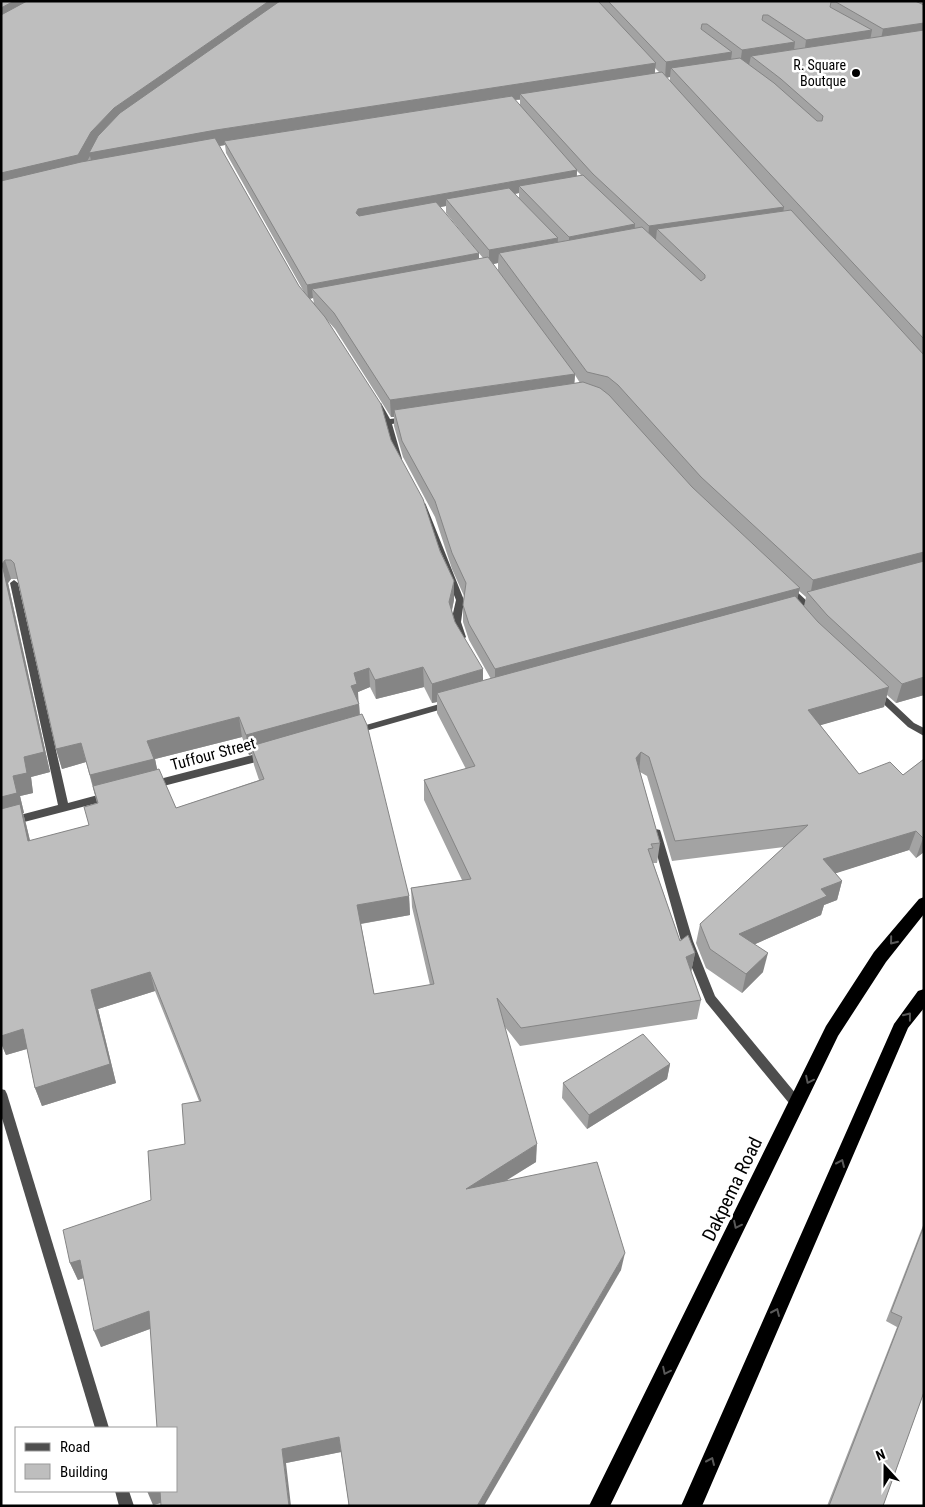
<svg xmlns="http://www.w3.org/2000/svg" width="925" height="1507" font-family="'Roboto Condensed',sans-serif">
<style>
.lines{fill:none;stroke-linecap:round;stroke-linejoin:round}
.minor{fill:#4e4e4e;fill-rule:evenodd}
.trunk{fill:#000;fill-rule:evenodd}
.wall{fill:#a3a3a3;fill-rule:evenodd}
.shaded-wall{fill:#858585}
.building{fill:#bebebe;stroke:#858585}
.oneway{stroke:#595959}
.poi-dot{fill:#000;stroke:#fff;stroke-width:2}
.labels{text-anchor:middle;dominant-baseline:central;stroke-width:5;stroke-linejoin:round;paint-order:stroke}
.far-poi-label{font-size:14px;fill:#000;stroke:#fff;text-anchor:end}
.street-label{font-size:16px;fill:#000;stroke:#fff}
.near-street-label{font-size:19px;fill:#000;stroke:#fff}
</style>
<rect width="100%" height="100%" fill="#fff"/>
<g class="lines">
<g class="minor">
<path d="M375 403H381L390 419 406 417 410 419 409 421 392 424 402 459 401 461H395L394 459 384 422 374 405Z"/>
<path d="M419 503H425L426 505 464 600 461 622 466 637 464 639H458L456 637 451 622 456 600 418 505Z"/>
<path d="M14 580 18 583 68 803 109 792 113 793 114 796 113 799 109 800 1 828V820L58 805 10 583Z"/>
<path d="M789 586 792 587 809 603 811 605 809 607H803L786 591 785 589 786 587Z"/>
<path d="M876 689 879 690 914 723 924 728V736L908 727 873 694 871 692Z"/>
<path d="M450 701 453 702 455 704 453 706 355 734 350 731 352 729Z"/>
<path d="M264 752 269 756 268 759 152 789 148 788 147 785 148 782 152 781Z"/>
<path d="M656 829 660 830 661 833 693 941 715 996 801 1100 803 1104 801 1108 797 1109 793 1108 706 1002 681 941 651 833 652 830Z"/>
<path d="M1 1089 5 1090 7 1094 109 1428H95L1 1115Z"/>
<path d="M115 1491H129L134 1506H119Z"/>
</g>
<g class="trunk">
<path d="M924 897V914L886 962 838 1036 610 1506H589L826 1026 874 952 919 899Z"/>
<path d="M924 989V1008L908 1028 702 1506H681L894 1024 918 991Z"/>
</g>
</g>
<g class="wall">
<path d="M1 1H924V695L896 703 887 695 884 707 820 725 859 774 903 775 924 759V852L916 858 909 850 835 873 842 881 837 900 824 905 821 915 755 944 763 972 742 993 706 968 696 943 700 924 784 847 672 861 647 776 640 772 660 843 657 863H653L680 941 695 953 691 972 701 1000 697 1019 520 1046 505 1027 536 1162 506 1180 621 1270 349 1505 341 1452 286 1463 153 1505 176 1491 150 1329 101 1347 83 1278 78 1280 70 1263 151 1200 185 1144 199 1101 155 991 98 1009 116 1083 42 1106 35 1088 27 1049 6 1055 1 1043ZM655 68 660 73H655ZM670 77V82L666 78ZM515 100H520V105ZM225 145 226 153 304 292 299 286 219 146ZM577 171 581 175 577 176ZM519 193V198L515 194ZM446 206V213L483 258 479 259 440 207ZM498 263V271L493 264ZM313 298 314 303 310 299ZM327 320 335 329 391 417H394V426L403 457 435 517 452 569 464 596 463 605V622L469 640 491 679 483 681 455 622 452 611 454 600V581L391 440ZM575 375 580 383H574ZM11 579H17L18 581 56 749 62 769 86 762 97 803 89 825 30 841 26 824 23 813H24L20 796 33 793 31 777 50 772 8 583ZM799 591 806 597 804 606 797 599ZM370 687 376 699 424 687 432 703 437 702V713L466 769 424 780V800L462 880 411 888 412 907 430 985 374 994 361 924 410 915 409 896 360 715 358 692ZM242 737 249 755 252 754 254 765 259 780 176 808 157 770 155 759Z"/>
<path d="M670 1064 667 1079 587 1129 562 1098 563 1083Z"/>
<path d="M924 1223V1392L883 1506H827L897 1327 886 1321Z"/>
</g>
<g class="shaded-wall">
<path d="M14 1H45L1 25V8Z"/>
<path d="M269 1H292L216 130 656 63 654 79 520 94V99L227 145 224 141 225 145 93 169 90 156 81 172 1 191V173L91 132 114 108Z"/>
<path d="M924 23V38L880 44 883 29Z"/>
<path d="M872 30 869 46 804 56 806 40Z"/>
<path d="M795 42 793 58 751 56 749 65 740 66 742 50Z"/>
<path d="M732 52 730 68H671L670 77 665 78 666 62Z"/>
<path d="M577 170 576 183 519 186V193L452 205 446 199V206L359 222 356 213 358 209Z"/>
<path d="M784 207 782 220 657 229 656 239 648 240 649 226Z"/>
<path d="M635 224 634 239 569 251V237Z"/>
<path d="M558 238 557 253H499L498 263 489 265V250Z"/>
<path d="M479 253V267L312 289 313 298 308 299 307 285Z"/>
<path d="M575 374 574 391 394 410V417H391L390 400Z"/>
<path d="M924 552V570L810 596 813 580Z"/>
<path d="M5 560 11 579 8 583 50 772 31 777 33 793 20 796 24 813H23L26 824 35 861 1 818V797L13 776 2 564Z"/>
<path d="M454 581V600L449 622V602Z"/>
<path d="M800 588 796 604 495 686V669Z"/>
<path d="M423 667 424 687 376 699 375 680Z"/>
<path d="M369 668 370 687 358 692V704L351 686 354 673Z"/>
<path d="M483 669V689L437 693V702L432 703V684Z"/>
<path d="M924 677V695L896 703 902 684Z"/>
<path d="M889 687 884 707 804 730 808 710Z"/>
<path d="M359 704 360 723 251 746 252 754 249 755 246 735Z"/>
<path d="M239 717 242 737 155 759 159 778 95 794 90 775 147 741Z"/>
<path d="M81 743 86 762 62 769 56 749Z"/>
<path d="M641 752 639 772 636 758Z"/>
<path d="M916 831 909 850 818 879 823 859Z"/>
<path d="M923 838H924V852L916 858Z"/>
<path d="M842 881 837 900 824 905 821 915 735 953 739 934 821 889Z"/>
<path d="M409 896 410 915 359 924 357 905Z"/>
<path d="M695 953 691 972 682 976 686 957Z"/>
<path d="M768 953 763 972 742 993 746 974Z"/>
<path d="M150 972 155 991 98 1009 116 1083 42 1106 35 1088 91 990Z"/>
<path d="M23 1029 30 1048 6 1055 1 1043V1036Z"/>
<path d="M670 1064 667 1079 587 1129 589 1115Z"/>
<path d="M537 1144 536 1162 466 1206V1189Z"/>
<path d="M625 1253 621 1270 484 1506H477Z"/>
<path d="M80 1260 87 1277 78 1280 70 1263Z"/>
<path d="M149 1311 155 1327 101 1347 94 1331Z"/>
<path d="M339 1437 341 1452 286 1463 291 1506H289L282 1449Z"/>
<path d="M147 1491H161L166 1502 153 1505Z"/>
</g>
<g class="building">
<path d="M1 1H14L1 8Z"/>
<path d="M27 1H269L114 108 91 132 78 155 1 173V15Z"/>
<path d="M280 1H598L656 63 216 130 89 153 98 136 120 113Z"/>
<path d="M608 1H915L924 5V23L883 29 836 2H831L830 7 872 30 806 40 768 15H763L762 20 795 42 742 50 707 24H702L701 29 732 52 666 62Z"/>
<path d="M924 30V339L671 68 740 58 774 83 817 121H822L823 116 781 79 751 56Z"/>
<path d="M662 72 784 207 649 226 593 174 520 94Z"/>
<path d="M512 96 577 170 358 209 356 213 359 216 436 202 479 253 307 285 224 141Z"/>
<path d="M215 138 299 286 325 317 381 404 391 440 423 499 440 551 454 581 449 602 455 622 483 669 432 684 423 667 375 680 369 668 354 673 357 684 351 686 359 704 246 735 239 717 147 741 154 759 90 775 81 743 56 749 14 563 11 560H5L2 564 44 752 24 757 27 773 13 776 17 793 1 797V181L81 162Z"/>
<path d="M583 175 635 224 569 237 519 186Z"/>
<path d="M509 188 558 238 489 250 446 199Z"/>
<path d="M791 210 924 355V552L813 580 701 477 618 385 608 377 587 372 499 253 642 227 701 281 705 278V275L657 229Z"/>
<path d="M488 257 575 374 390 400 334 313 312 289Z"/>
<path d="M583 382 600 388 609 395 692 487 800 588 495 669 469 624 463 605 466 583 452 553 435 501 402 441 394 410Z"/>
<path d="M924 561V677L902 684 827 615 807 592Z"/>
<path d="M795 596 818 622 889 687 808 710 859 774 890 762 903 775 924 759V838H923L916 831 823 859 842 881 821 889 827 896 739 934 768 953 746 974 710 949 700 924 808 825 675 841 649 757 641 752 636 758 660 843 651 844 653 848 648 849 680 941 688 935 695 953 686 957 701 1000 521 1028 497 998 537 1144 466 1189 597 1162 625 1253 477 1506H346L349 1505 339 1437 282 1449 289 1506H161L160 1491H176V1428H157L149 1311 94 1331 80 1260 70 1263 63 1230 151 1200 148 1151 185 1144 182 1104 201 1101 150 972 91 990 110 1064 35 1088 23 1029 1 1036V809L20 804 28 841 89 825 84 807 98 803 93 786 159 769 176 808 264 779 251 746 362 714 367 725 409 896 357 905 374 994 434 984 411 888 471 879 424 780 475 766 437 693Z"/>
<path d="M643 1034 670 1064 589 1115 563 1083Z"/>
<path d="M924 1226V1392L883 1506H829L902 1317 891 1312Z"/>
</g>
<defs><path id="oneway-chevron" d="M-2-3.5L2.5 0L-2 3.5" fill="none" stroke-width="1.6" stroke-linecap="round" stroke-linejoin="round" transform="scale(1.25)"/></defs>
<g class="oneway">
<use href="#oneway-chevron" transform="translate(893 941) rotate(129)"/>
<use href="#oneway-chevron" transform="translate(908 1016) rotate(-52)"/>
<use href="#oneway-chevron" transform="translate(809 1080) rotate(116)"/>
<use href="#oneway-chevron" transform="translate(841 1163) rotate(-66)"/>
<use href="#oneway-chevron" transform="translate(737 1225) rotate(116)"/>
<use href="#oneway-chevron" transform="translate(776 1312) rotate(-66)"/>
<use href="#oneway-chevron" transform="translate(666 1371) rotate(116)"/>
<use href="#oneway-chevron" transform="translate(711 1461) rotate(-66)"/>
</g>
<circle class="poi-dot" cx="856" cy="73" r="5"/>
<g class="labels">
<g class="far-poi-label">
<text x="846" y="65">R. Square<tspan x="846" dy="16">Boutque</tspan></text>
</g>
<g class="street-label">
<text transform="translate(213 754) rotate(-15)">Tuffour Street</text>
</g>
<g class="near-street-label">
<text transform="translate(732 1189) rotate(-64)">Dakpema Road</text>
</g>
</g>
<rect width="925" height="1507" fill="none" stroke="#000000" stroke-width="5"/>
<rect x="15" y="1427" width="162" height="65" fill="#ffffff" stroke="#999999"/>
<rect x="25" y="1443" width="25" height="8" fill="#4e4e4e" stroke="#999999"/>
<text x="60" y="1452" font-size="15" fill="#000000">Road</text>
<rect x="25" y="1464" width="25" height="15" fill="#bebebe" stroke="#999999"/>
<text x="60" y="1477" font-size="15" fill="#000000">Building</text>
<g transform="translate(885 1467) rotate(339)" stroke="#ffffff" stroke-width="4" paint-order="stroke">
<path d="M0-4L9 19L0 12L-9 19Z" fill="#000000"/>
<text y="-8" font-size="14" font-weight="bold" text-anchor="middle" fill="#000000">N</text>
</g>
</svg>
